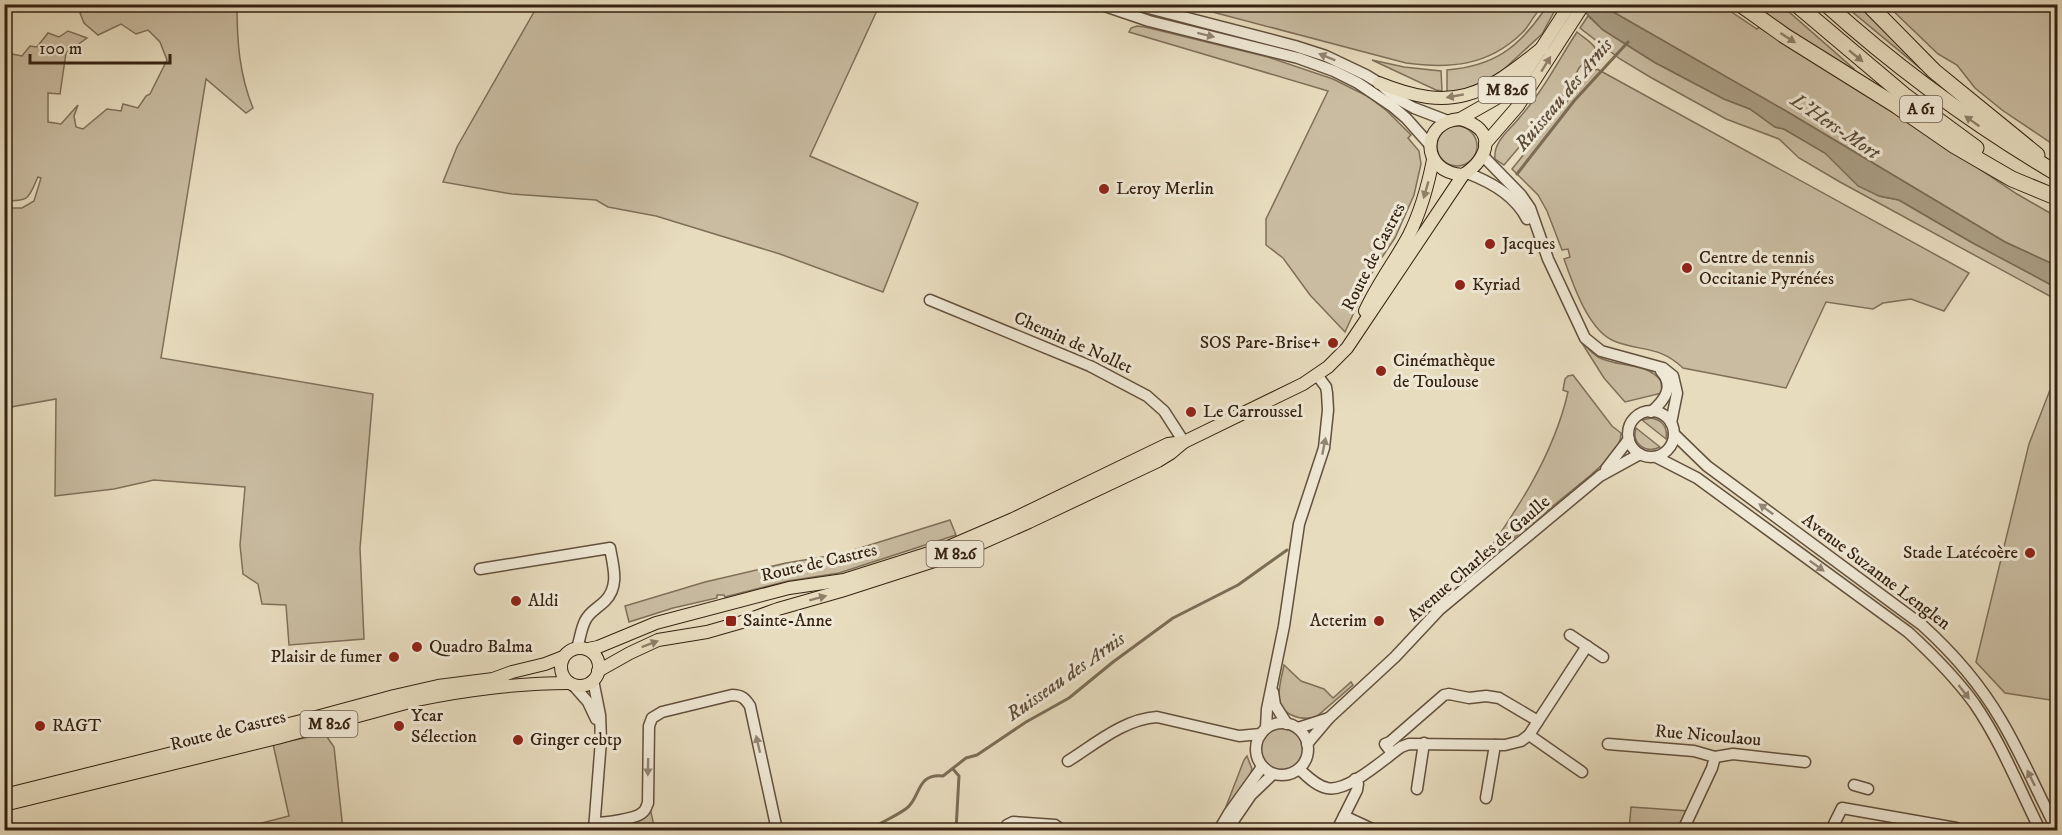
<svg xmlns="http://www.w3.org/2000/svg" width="2062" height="835" font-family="'IM FELL DW Pica',serif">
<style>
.green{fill:#c9bca1;stroke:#7f6f59;stroke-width:1.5}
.water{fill:#aa9d83;stroke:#7b6c55;stroke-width:1.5}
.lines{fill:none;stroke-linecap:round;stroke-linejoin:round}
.stream{stroke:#7b6c55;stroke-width:3}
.minor-casing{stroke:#62503c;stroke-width:13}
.major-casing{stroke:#352211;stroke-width:14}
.highway-casing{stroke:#352211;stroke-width:17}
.minor{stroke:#efe8d5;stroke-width:10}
.major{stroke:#e7dcbe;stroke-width:12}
.highway{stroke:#e7dcbe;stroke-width:15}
.oneway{fill:#928573}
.oneway2{fill:#8e7f68}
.poi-dot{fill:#8f2418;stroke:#efe8d5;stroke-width:2}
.labels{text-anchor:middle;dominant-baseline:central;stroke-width:6;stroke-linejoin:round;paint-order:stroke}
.shield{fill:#efe8d5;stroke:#6d5d4c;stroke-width:1.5}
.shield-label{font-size:16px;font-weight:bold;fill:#352211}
.poi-label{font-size:18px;fill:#352211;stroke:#efe8d5;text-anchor:start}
.street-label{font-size:18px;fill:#352211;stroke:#efe8d5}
.water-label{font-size:20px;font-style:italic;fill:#5e4d39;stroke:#efe8d5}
</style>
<rect width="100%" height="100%" fill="#e7dcbe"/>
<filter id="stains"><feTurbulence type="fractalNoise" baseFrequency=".00333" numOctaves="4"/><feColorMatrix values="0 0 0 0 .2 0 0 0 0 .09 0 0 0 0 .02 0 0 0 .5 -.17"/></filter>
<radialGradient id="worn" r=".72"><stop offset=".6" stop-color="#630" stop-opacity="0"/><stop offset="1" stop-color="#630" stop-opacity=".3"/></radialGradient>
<g class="green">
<path d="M91 4 237 5C237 40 239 74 253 108L246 113 206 79 161 358 373 394 360 548 364 639 289 645 286 605 262 604 258 584 243 574 240 545 245 487 154 480 114 489 55 496 56 399 5 408V203L9 208H22L34 201 41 178 38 177C28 198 31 201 6 201L5 203V41L12 54 22 56 30 46 37 47 48 33 59 37 68 31 87 38 66 53 60 94 48 93V122L61 124 78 105 74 116 76 127 83 129 107 109 121 111 123 104 138 108 146 96 150 94 167 60 160 42 148 30 136 34 121 24 98 35 84 23 80 13Z"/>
<path d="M880 4 810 156 918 203 883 292 780 254 656 216 608 207 596 200 512 194 443 182 457 147 538 5Z"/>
<path d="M1186 5 1560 4V5L1557 10 1550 5C1536 6 1531 25 1522 33 1488 66 1450 69 1406 63Z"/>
<path d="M1601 5H1721L1757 29 1759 27 1878 101 2017 194 2057 217V266L2005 242 1786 111Z"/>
<path d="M1752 5H1781L1854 69 1852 72Z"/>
<path d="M1844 5H1862L1921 66 1920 68Z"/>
<path d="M1887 5H2057V147L2002 110 1975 88 1957 65 1938 54Z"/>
<path d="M1548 10 1554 12 1542 34 1503 70V73L1468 89 1447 93V70C1493 66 1517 49 1543 12Z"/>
<path d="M1588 16 1603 30 1654 62 1724 99 1750 109 1775 127 1784 129 1825 153 1879 196 1899 200 1971 242 2057 288V300L1840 182 1799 158 1779 139 1726 119 1650 77 1620 59 1580 28Z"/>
<path d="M1137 26 1145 27 1268 57 1333 79 1369 97 1387 111 1411 135 1408 138 1419 151 1421 164 1414 195 1395 238 1374 269 1345 332 1310 295 1283 258 1266 245V219L1328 91 1129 32 1131 28Z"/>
<path d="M1577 32C1586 40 1600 46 1597 59L1594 58 1586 61 1579 68 1567 91 1504 165 1495 159C1493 141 1510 130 1520 117 1543 91 1558 61 1577 32Z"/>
<path d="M1372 60 1404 67 1441 71 1442 91 1436 90Z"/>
<path d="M1597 69 1969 273 1944 311 1911 299 1883 303 1873 309 1826 302 1786 388 1683 368C1659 345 1641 352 1614 341 1588 330 1573 284 1564 259L1570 257 1568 249 1562 250 1547 211 1538 195 1512 169 1590 73Z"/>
<circle cx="1457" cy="146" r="20"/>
<path d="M1580 340C1586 346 1591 353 1598 357 1618 368 1646 361 1661 381L1662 393 1625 402 1604 378Z"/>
<path d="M2057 372V701L2005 693 1976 662 2029 444Z"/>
<path d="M1573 375 1612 426 1621 433C1621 450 1604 463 1592 474L1476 569C1514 514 1553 458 1568 392L1563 390 1565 379 1568 376Z"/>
<path d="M1651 418C1663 420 1668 428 1666 439L1642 420Z"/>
<path d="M1636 428 1660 447C1646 454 1631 444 1636 428Z"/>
<path d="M950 520 956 535 839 573 788 581 725 597 724 595H717V598L673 608 629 622 625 606 705 582 786 563 841 554Z"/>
<path d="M1284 665 1301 681 1324 689 1333 698 1351 682 1353 685 1316 717C1300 721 1279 715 1279 695 1279 685 1282 675 1284 665Z"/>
<circle cx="1282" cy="749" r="21"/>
<path d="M325 734 334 747 343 830H235L289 816 273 744Z"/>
<path d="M1247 756 1252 769 1249 778 1222 817 1244 760Z"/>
<path d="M1631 807 1689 811 1678 830H1629Z"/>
<path d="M650 808 655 830C639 824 623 831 606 830V827Z"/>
</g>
<path class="water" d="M1578 5H1601L1786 111 2005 242 2057 266V288L1971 242 1899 200 1879 196 1858 186 1825 153 1784 129 1775 127 1750 109 1724 99 1654 62 1603 30Z"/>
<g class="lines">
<g class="stream">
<path d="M1517 174 1574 101 1628 42"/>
<path d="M953 769 959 776 956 830"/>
<path d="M869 830C881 822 895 817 907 808 921 797 916 773 943 776L966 758 977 755 1026 722 1069 698 1113 662 1173 618 1238 585 1287 550"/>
</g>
<defs>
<g id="minor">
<path d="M1099 4 1149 21 1298 58 1334 71 1358 83 1392 106 1406 118 1430 145"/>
<path d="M1133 4 1295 46 1326 56 1366 75 1379 83 1396 98 1414 108 1448 121"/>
<path d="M1484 157 1521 195 1530 208 1548 259 1585 338 1601 351 1663 368 1673 376 1677 393 1671 423"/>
<path d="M1467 173C1491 182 1515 195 1527 219"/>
<path d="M930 300 1090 366 1147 396 1164 411 1184 442"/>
<circle cx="1651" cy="434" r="23"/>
<path d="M1651 412C1665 400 1675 386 1661 371"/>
<path d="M1674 434 1707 466 1922 625C1953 653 1980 684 2001 720 2022 755 2038 794 2057 830"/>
<path d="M1656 457 1697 478 1908 632C1932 654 1955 677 1974 703 2001 742 2019 788 2040 830"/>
<path d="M1606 469 1629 439"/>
<path d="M480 569 610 548C613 566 620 586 605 601 598 608 589 612 585 621 581 629 580 639 577 648"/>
<path d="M1570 635 1603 657"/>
<path d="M593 680 600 715 601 740 594 830"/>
<path d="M573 685 588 702 596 719"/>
<path d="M1273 692 1275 705 1287 724"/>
<circle cx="1282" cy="749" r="26"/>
<path d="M1266 728 1267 709 1284 626 1299 524 1324 448 1328 410 1327 393 1326 387 1317 375"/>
<path d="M1298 728 1329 718"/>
<path d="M1529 735 1582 772"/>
<path d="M1307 744 1329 718 1395 657 1439 610 1600 476 1640 454"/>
<path d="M1608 744 1694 751 1715 757 1733 754 1805 762"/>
<path d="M1392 753 1385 744 1390 742 1444 695 1449 694 1469 698 1486 696 1499 698 1538 721"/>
<path d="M1068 761C1095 744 1124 719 1157 717L1239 736 1261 734"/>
<path d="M1299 769C1307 776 1316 786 1327 788 1347 793 1384 759 1401 747L1409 744 1505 745 1521 741 1529 735 1538 721 1587 646"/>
<path d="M1854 785 1868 789"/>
<path d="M1417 789 1424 743"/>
<path d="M1486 798 1495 745"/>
<path d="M1344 816 1374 830"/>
<path d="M595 823C604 823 637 819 643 812 646 810 646 807 648 803L649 726 652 718 662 712 732 695C741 695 745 698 750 706L777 830"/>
<path d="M634 830H645"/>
<path d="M1005 830 1007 825 1013 822 1055 825 1062 830"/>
<path d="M1219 830 1229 813 1262 767"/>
<path d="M1227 830 1251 795 1273 774"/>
<path d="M1337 830 1357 790 1358 784 1355 779"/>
<path d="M1683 830 1712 768 1715 757"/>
<path d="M1831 830 1842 808 1956 828 1961 830"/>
</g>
<g id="major">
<path d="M1379 83C1453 113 1483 96 1542 48"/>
<path d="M1460 119C1497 129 1490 158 1463 175 1419 172 1421 121 1460 119Z"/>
<path d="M1460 119 1497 98 1524 75 1570 4"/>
<path d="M1485 144 1518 106 1584 4"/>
<path d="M1365 311C1378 283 1395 261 1409 235 1421 211 1428 185 1433 160"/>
<circle cx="580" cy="667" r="19"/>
<path d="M588 649 598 647 656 623 789 588 844 580 948 547 1013 519 1168 444 1184 442"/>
<path d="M598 671 630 653 658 640 707 632 742 622 778 609 841 591 959 553 1029 522 1158 461 1171 453 1184 442 1303 384 1328 367 1347 348 1463 175"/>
<path d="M4 795 305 720 394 696 438 686 493 679 512 672 545 664 563 657"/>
<path d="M4 805 277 738 417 700C463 690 521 683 568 683"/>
</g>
<g id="highway">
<path d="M1740 4 1785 36 1897 106 1955 146 2012 179 2058 198"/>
<path d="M1796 4 1904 95 1976 148"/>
<path d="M1826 4C1898 69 1975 125 2058 174"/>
<path d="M1868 4 1934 71 2037 155"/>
</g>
</defs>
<use href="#minor" class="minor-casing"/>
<use href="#major" class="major-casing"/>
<use href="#highway" class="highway-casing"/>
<use href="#minor" class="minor"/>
<use href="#major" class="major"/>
<use href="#highway" class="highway"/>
</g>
<defs><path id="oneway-solid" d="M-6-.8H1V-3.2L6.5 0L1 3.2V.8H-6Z" transform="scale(1.5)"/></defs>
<g class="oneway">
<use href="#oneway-solid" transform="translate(1206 35) rotate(14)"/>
<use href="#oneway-solid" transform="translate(1327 57) rotate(-158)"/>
<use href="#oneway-solid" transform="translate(1324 446) rotate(-79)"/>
<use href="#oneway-solid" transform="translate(1766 509) rotate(-144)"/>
<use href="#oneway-solid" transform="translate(1817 566) rotate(36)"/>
<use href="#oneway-solid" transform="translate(1964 692) rotate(52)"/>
<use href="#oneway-solid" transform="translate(758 744) rotate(-103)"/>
<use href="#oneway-solid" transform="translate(648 767) rotate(91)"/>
<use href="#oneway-solid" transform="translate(2031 778) rotate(-116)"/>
</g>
<g class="oneway2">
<use href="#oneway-solid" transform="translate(1788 38) rotate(33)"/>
<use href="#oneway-solid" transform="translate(1856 56) rotate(39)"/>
<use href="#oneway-solid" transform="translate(1546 64) rotate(-58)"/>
<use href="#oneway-solid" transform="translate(1455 96) rotate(170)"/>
<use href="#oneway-solid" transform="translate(1972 121) rotate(-145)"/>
<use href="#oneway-solid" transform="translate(1426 190) rotate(106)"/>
<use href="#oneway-solid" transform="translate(818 598) rotate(-15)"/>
<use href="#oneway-solid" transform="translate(650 644) rotate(-21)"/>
</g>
<g class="poi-dot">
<circle cx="1104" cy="189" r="6"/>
<circle cx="1490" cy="244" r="6"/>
<circle cx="1687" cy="268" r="6"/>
<circle cx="1460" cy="285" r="6"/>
<circle cx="1333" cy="343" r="6"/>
<circle cx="1381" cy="371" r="6"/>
<circle cx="1191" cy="412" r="6"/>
<circle cx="2030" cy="553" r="6"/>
<circle cx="516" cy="601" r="6"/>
<rect x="725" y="615" width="12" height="12" rx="3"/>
<circle cx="1379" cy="621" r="6"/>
<circle cx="417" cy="647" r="6"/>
<circle cx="394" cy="657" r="6"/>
<circle cx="40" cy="726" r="6"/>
<circle cx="399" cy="726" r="6"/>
<circle cx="518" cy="740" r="6"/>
</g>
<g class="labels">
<g class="shield">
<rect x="1478.5" y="77" width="57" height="26" rx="4.5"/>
<rect x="1900" y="96" width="42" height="26" rx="4.5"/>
<rect x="926.5" y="541" width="57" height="26" rx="4.5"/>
<rect x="300.5" y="711" width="57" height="26" rx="4.5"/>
</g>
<g class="shield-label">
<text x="1507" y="90">M 826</text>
<text x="1921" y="109">A 61</text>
<text x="955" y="554">M 826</text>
<text x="329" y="724">M 826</text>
</g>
<g class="poi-label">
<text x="1116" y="189">Leroy Merlin</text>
<text x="1502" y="244">Jacques</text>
<text x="1699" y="258">Centre de tennis<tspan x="1699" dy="21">Occitanie Pyrénées</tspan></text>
<text x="1472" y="285">Kyriad</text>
<text x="1321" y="343" text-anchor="end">SOS Pare-Brise+</text>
<text x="1393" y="361">Cinémathèque<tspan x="1393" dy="21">de Toulouse</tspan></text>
<text x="1203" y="412">Le Carroussel</text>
<text x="2018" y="553" text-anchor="end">Stade Latécoère</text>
<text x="528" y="601">Aldi</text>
<text x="743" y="621">Sainte-Anne</text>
<text x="1367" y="621" text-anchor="end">Acterim</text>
<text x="429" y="647">Quadro Balma</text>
<text x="382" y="657" text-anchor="end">Plaisir de fumer</text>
<text x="411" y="716">Ycar<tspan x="411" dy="21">Sélection</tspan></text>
<text x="52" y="726">RAGT</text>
<text x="530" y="740">Ginger cebtp</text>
</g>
<g class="street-label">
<text transform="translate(1374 257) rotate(-63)">Route de Castres</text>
<text transform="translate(1073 343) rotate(24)">Chemin de Nollet</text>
<text transform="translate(1479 559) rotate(-41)">Avenue Charles de Gaulle</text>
<text transform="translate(819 563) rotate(-13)">Route de Castres</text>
<text transform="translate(1876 572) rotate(37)">Avenue Suzanne Lenglen</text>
<text transform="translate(228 731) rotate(-14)">Route de Castres</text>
<text transform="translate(1708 736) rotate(5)">Rue Nicoulaou</text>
</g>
<g class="water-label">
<text transform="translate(1564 95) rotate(-50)">Ruisseau des Arnis</text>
<text transform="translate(1835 127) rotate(34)">L'Hers-Mort</text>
<text transform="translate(1066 677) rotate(-35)">Ruisseau des Arnis</text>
</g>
</g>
<rect width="2062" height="835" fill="none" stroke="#e7dcbe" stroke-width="24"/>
<rect x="6" y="6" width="2050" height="823" fill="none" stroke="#352211" stroke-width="3"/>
<rect x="12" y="12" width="2038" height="811" fill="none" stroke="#352211" stroke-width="1.5"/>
<path d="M30 54v9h140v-9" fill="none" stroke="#352211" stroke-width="3"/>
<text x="39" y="54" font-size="18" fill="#352211" stroke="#efe8d5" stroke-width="4.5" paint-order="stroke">100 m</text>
<rect width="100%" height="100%" filter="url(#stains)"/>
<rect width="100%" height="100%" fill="url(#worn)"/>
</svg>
